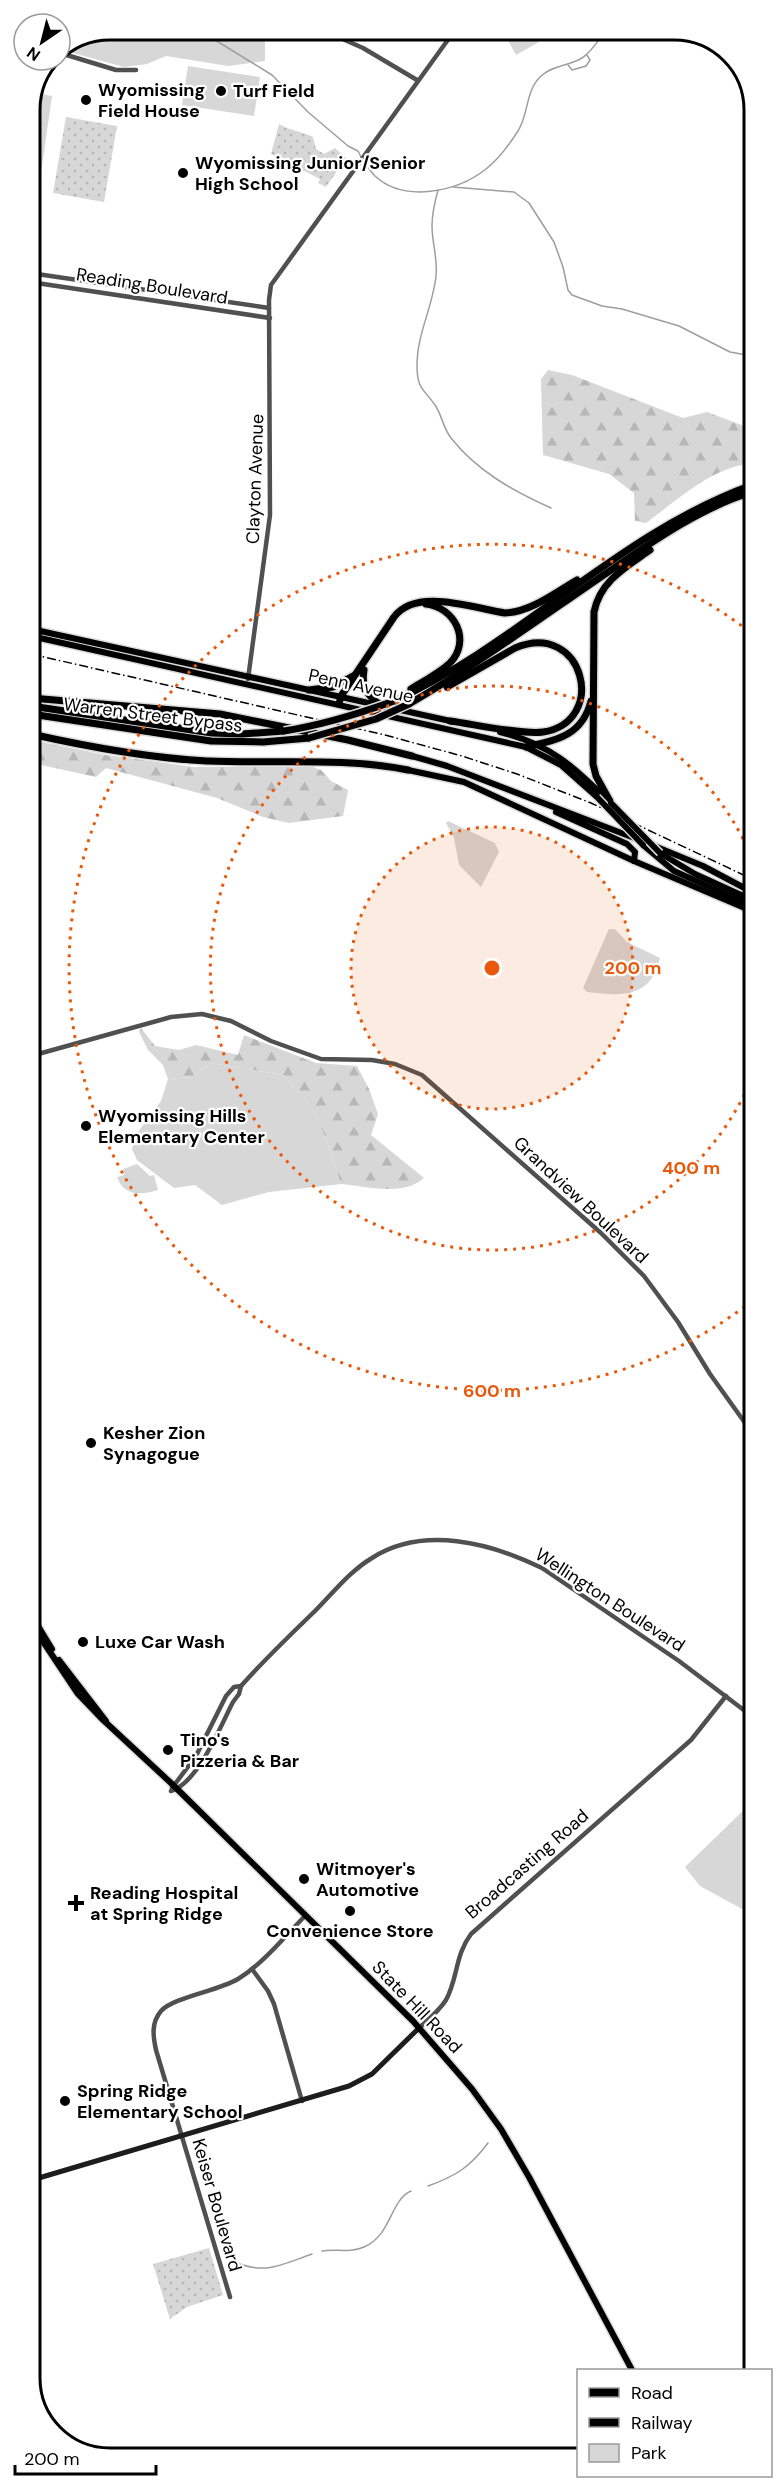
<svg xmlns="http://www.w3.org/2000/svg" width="784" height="2489" font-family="'DM Sans',sans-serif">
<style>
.grass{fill:url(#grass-dots)}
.forest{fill:url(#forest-firs)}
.park{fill:#d7d7d7}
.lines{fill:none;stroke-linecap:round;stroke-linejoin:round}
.stream{stroke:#9e9e9e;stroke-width:1.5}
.primary-casing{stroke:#dbdbdb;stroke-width:9}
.trunk-casing{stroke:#dbdbdb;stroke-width:9}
.motorway-casing{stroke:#dbdbdb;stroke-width:10}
.tertiary{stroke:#505050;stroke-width:4.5}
.secondary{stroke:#1d1d1d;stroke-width:5}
.primary{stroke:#000;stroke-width:6}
.trunk{stroke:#000;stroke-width:6}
.motorway{stroke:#000;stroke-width:7}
.rail{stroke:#000;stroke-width:1.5;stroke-dasharray:9 3 1.5 3;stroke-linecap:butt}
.primary-bridge-casing{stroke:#dbdbdb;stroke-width:9;stroke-linecap:butt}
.motorway-bridge-casing{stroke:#dbdbdb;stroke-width:10;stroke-linecap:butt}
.primary-bridge{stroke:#000;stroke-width:6}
.motorway-bridge{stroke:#000;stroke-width:7}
.ring{fill:none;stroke:#e8590c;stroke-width:3;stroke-dasharray:3 6}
.poi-dot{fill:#000;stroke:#fff;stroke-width:2}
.labels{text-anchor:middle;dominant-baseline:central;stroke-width:4.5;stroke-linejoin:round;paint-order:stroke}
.poi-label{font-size:18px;font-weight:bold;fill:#000;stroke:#fff;text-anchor:start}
.street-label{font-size:18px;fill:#000;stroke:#fff}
.rim{fill:none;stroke:#000;stroke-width:3}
.centre{fill:#e8590c;stroke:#fff;stroke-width:3}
.ring-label{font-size:18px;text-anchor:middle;font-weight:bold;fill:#e8590c;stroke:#fff;stroke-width:4.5;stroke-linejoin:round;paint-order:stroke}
</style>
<defs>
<pattern id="grass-dots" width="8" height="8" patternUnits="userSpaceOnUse" patternTransform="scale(1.5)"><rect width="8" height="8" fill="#d7d7d7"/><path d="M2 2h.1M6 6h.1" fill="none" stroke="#b7b7b7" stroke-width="1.8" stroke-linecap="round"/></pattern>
<pattern id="forest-firs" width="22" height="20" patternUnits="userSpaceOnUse" patternTransform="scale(1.5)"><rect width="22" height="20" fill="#d7d7d7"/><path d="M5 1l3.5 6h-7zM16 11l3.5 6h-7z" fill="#b7b7b7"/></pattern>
</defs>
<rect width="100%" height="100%" fill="#fff"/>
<g class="grass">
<path d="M66 117 117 126 104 202 53 193Z"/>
<path d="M279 124C290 131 302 131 313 137L316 149 324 154 335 148 346 158 326 187 318 183 320 179 271 154Z"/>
<path d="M209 2248 223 2295 187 2307 170 2319 153 2264Z"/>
</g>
<g class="forest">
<path d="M548 370 572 375 683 418 707 412 752 429V464C714 465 675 502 646 523L635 521 634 493 609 474 543 455 541 379Z"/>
<path d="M31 740 106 755 194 767H313L321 770 331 781 348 790 343 816 289 823 263 817 217 798 106 768 96 777 41 765 31 766Z"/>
<path d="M141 1028 155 1046 179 1050 196 1045 238 1055 244 1035 316 1063 357 1066 369 1089 378 1114 371 1135 424 1178C403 1197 366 1186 341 1184L326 1139 311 1106 283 1075 211 1063 192 1077 168 1079 163 1065 148 1050 139 1032Z"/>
</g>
<g class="park">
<path d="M111 30H265V61L228 66 166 56 147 64 124 67 62 50Z"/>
<path d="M502 30H532L539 42 516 55Z"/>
<path d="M188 66 260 77 254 116 182 105Z"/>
<path d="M36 93 52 96 41 173 30 172V106Z"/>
<path d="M448 821 495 843 499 852 481 887 459 865 454 838 446 823Z"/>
<path d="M609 929H615L627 942 660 958C651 999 621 996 587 992L583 988Z"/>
<path d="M211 1063 283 1075 311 1106 326 1139 341 1184 269 1192 222 1205 195 1185 174 1188 137 1160 132 1149 137 1133 161 1101 168 1079 192 1077Z"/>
<path d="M137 1164 150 1176 154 1175 158 1190C142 1195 124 1197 117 1177L124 1175 123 1169Z"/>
<path d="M753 1801V1915L700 1886 685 1867Z"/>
</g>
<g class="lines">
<g class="stream">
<path d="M213 30 215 40 272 75 308 112 348 146 358 151 361 157"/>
<path d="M568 65 572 70 586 66 590 60 587 55"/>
<path d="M364 161C367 166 370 171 375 176 404 203 457 192 486 169 499 159 509 145 518 131 529 114 525 91 541 76 553 65 569 66 582 58 592 52 599 39 606 30"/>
<path d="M453 187 514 192 529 203 554 242 563 267 568 290 572 295 602 306 622 309 679 326 730 352 752 356"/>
<path d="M438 190C435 201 432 214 432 226 432 243 438 259 436 276 433 306 417 334 417 365 417 389 423 388 435 405 442 415 443 428 451 438 477 471 513 491 551 508"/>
<path d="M428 2186C456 2176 470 2167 488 2143"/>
<path d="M322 2251C337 2248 348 2254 364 2247 392 2235 390 2200 411 2191"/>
<path d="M231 2261C266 2275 278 2266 312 2254"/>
</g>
<defs>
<g id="primary">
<path d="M31 629 455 722"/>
<path d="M31 636 526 747 561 765 597 797"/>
<path d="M500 732C549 744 574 766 608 801"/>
<path d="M643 845 674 871 752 906"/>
<path d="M660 853 695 874 752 900"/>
<path d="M32 1616 52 1649"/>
<path d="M32 1625 78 1694 101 1718 171 1783 413 2021 472 2089 501 2129 529 2177 632 2370"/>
<path d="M59 1660 106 1721"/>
</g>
<g id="trunk">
<path d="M412 756 447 766 637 839"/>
<path d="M408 770 464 782 634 861 752 911"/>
<path d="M556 812 627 844 635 852 634 861"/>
<path d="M652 845 703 866 752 892"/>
</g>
<g id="motorway">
<path d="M364 670C361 687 367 696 381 705"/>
<path d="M447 687 515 648C584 619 609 722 543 732 522 735 473 724 450 721"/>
<path d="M411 689C424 681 439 673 450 663 472 640 454 607 426 604"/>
<path d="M309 690 333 687 353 676"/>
<path d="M31 698 220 714 348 740 412 756"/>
<path d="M394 701C521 643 619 533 752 485"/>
<path d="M339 704 341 696 394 617C416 587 473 608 505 613 531 612 556 592 577 580"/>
<path d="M409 704C478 664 542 617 608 572 652 542 700 508 752 492"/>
<path d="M31 706 212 733 242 734 284 731"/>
<path d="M31 714 211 741 263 742 309 738"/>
<path d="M31 734C89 747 148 758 207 761 274 764 343 757 408 770"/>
<path d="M526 747C557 740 582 736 591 701"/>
<path d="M611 803 596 776 593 764 594 612C600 581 626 567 650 550"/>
</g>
</defs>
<use href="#primary" class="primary-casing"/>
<use href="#trunk" class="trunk-casing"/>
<use href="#motorway" class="motorway-casing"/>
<g class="tertiary">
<path d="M322 30 363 48 417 80"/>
<path d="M60 53 116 70H136"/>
<path d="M30 273 269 308"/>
<path d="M30 282 270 318"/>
<path d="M248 679 270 515 269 300 271 285 455 30"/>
<path d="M31 1056 171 1017 202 1014 231 1021 271 1041 321 1059 372 1060 395 1064 422 1075 601 1233 644 1276 678 1322 710 1374 753 1434"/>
<path d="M172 1788 196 1756 226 1696 234 1687 241 1686"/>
<path d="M171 1791C198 1783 220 1727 233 1702L239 1694 241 1686C264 1660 290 1635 315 1611 333 1593 350 1571 372 1558 423 1525 491 1543 542 1568L679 1661 753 1717"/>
<path d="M252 1969 268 1991 274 2004 302 2101"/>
<path d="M419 2028C429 2019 439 2011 446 2000 458 1978 455 1955 471 1934L691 1740 726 1696"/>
<path d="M230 2297 156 2050C153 2036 151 2023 161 2011 174 1997 218 1991 238 1979 264 1963 284 1937 305 1916"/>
</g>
<path class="secondary" d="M32 2180 349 2086 372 2074 419 2028"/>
<use href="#primary" class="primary"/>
<use href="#trunk" class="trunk"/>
<use href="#motorway" class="motorway"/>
<path class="rail" d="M31 654 385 735 462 756 517 774 591 803 752 879"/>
<defs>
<g id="primary-bridge">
<path d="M597 797 643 845"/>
<path d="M611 803 660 853"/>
</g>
<g id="motorway-bridge">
<path d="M284 731C323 725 358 714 394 701"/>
<path d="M309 738 376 719 409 704"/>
</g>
</defs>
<use href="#primary-bridge" class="primary-bridge-casing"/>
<use href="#motorway-bridge" class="motorway-bridge-casing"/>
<use href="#primary-bridge" class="primary-bridge"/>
<use href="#motorway-bridge" class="motorway-bridge"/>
</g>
<circle cx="492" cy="968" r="141" fill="#e8590c" fill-opacity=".12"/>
<g class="ring">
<circle cx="492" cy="968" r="141"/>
<path d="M752 1078A282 282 0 1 1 752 858"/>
<path d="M752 1301A423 423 0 1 1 750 632"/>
</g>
<g class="poi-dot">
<circle cx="221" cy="91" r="6"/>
<circle cx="86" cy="100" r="6"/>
<circle cx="183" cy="173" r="6"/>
<circle cx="86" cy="1126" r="6"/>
<circle cx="91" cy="1443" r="6"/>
<circle cx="83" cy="1642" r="6"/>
<circle cx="168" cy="1750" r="6"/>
<circle cx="304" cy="1879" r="6"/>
<path d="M73 1894h6v6h6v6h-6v6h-6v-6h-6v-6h6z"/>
<circle cx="350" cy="1911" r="6"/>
<circle cx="65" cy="2101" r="6"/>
</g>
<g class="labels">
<g class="poi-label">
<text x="98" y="90">Wyomissing<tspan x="98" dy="21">Field House</tspan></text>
<text x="233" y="91">Turf Field</text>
<text x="195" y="163">Wyomissing Junior/Senior<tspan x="195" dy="21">High School</tspan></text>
<text x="98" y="1116">Wyomissing Hills<tspan x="98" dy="21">Elementary Center</tspan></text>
<text x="103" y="1433">Kesher Zion<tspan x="103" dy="21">Synagogue</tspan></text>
<text x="95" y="1642">Luxe Car Wash</text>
<text x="180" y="1740">Tino's<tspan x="180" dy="21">Pizzeria &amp; Bar</tspan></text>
<text x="316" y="1869">Witmoyer's<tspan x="316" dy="21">Automotive</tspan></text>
<text x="90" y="1893">Reading Hospital<tspan x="90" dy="21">at Spring Ridge</tspan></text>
<text x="350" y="1931" text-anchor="middle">Convenience Store</text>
<text x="77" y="2091">Spring Ridge<tspan x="77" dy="21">Elementary School</tspan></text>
</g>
<g class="street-label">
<text transform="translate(152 286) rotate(9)">Reading Boulevard</text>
<text transform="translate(255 479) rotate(-88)">Clayton Avenue</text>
<text transform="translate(361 686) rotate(12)">Penn Avenue</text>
<text transform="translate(153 715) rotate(7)">Warren Street Bypass</text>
<text transform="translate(581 1200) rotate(43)">Grandview Boulevard</text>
<text transform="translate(610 1600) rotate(33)">Wellington Boulevard</text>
<text transform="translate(527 1864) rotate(-41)">Broadcasting Road</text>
<text transform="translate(417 2007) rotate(46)">State Hill Road</text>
<text transform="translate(217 2205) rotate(74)">Keiser Boulevard</text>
</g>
</g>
<path d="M0 0H784V2489H0ZM110 40H674A70 70 0 0 1 744 110V2378A70 70 0 0 1 674 2448H110A70 70 0 0 1 40 2378V110A70 70 0 0 1 110 40Z" fill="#fff" fill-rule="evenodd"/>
<path class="rim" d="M110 40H674A70 70 0 0 1 744 110V2378A70 70 0 0 1 674 2448H110A70 70 0 0 1 40 2378V110A70 70 0 0 1 110 40Z"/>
<circle cx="492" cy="968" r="9" class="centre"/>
<g class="ring-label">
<text x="633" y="974">200 m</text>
<text x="691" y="1174">400 m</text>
<text x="492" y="1397">600 m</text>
</g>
<rect x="577" y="2369" width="195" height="108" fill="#ffffff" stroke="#999999" stroke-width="1.5"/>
<rect x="589" y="2388" width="30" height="9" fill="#000000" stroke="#999999" stroke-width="1.5"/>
<text x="631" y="2399" font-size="18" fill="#000000">Road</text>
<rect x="589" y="2418" width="30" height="9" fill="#000000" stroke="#999999" stroke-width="1.5"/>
<text x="631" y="2429" font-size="18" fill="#000000">Railway</text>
<rect x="589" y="2444" width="30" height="18" fill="#d7d7d7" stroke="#999999" stroke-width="1.5"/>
<text x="631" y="2459" font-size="18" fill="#000000">Park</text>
<g transform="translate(42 42) rotate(215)"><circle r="28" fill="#ffffff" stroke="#999999" stroke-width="1.5"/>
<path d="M0-4.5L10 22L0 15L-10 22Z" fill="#000000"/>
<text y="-9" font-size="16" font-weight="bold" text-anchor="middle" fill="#000000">N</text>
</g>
<path d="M15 2465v9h141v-9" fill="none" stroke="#000000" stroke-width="3"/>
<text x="24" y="2465" font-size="18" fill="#000000" stroke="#ffffff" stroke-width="4.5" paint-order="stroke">200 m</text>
</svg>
